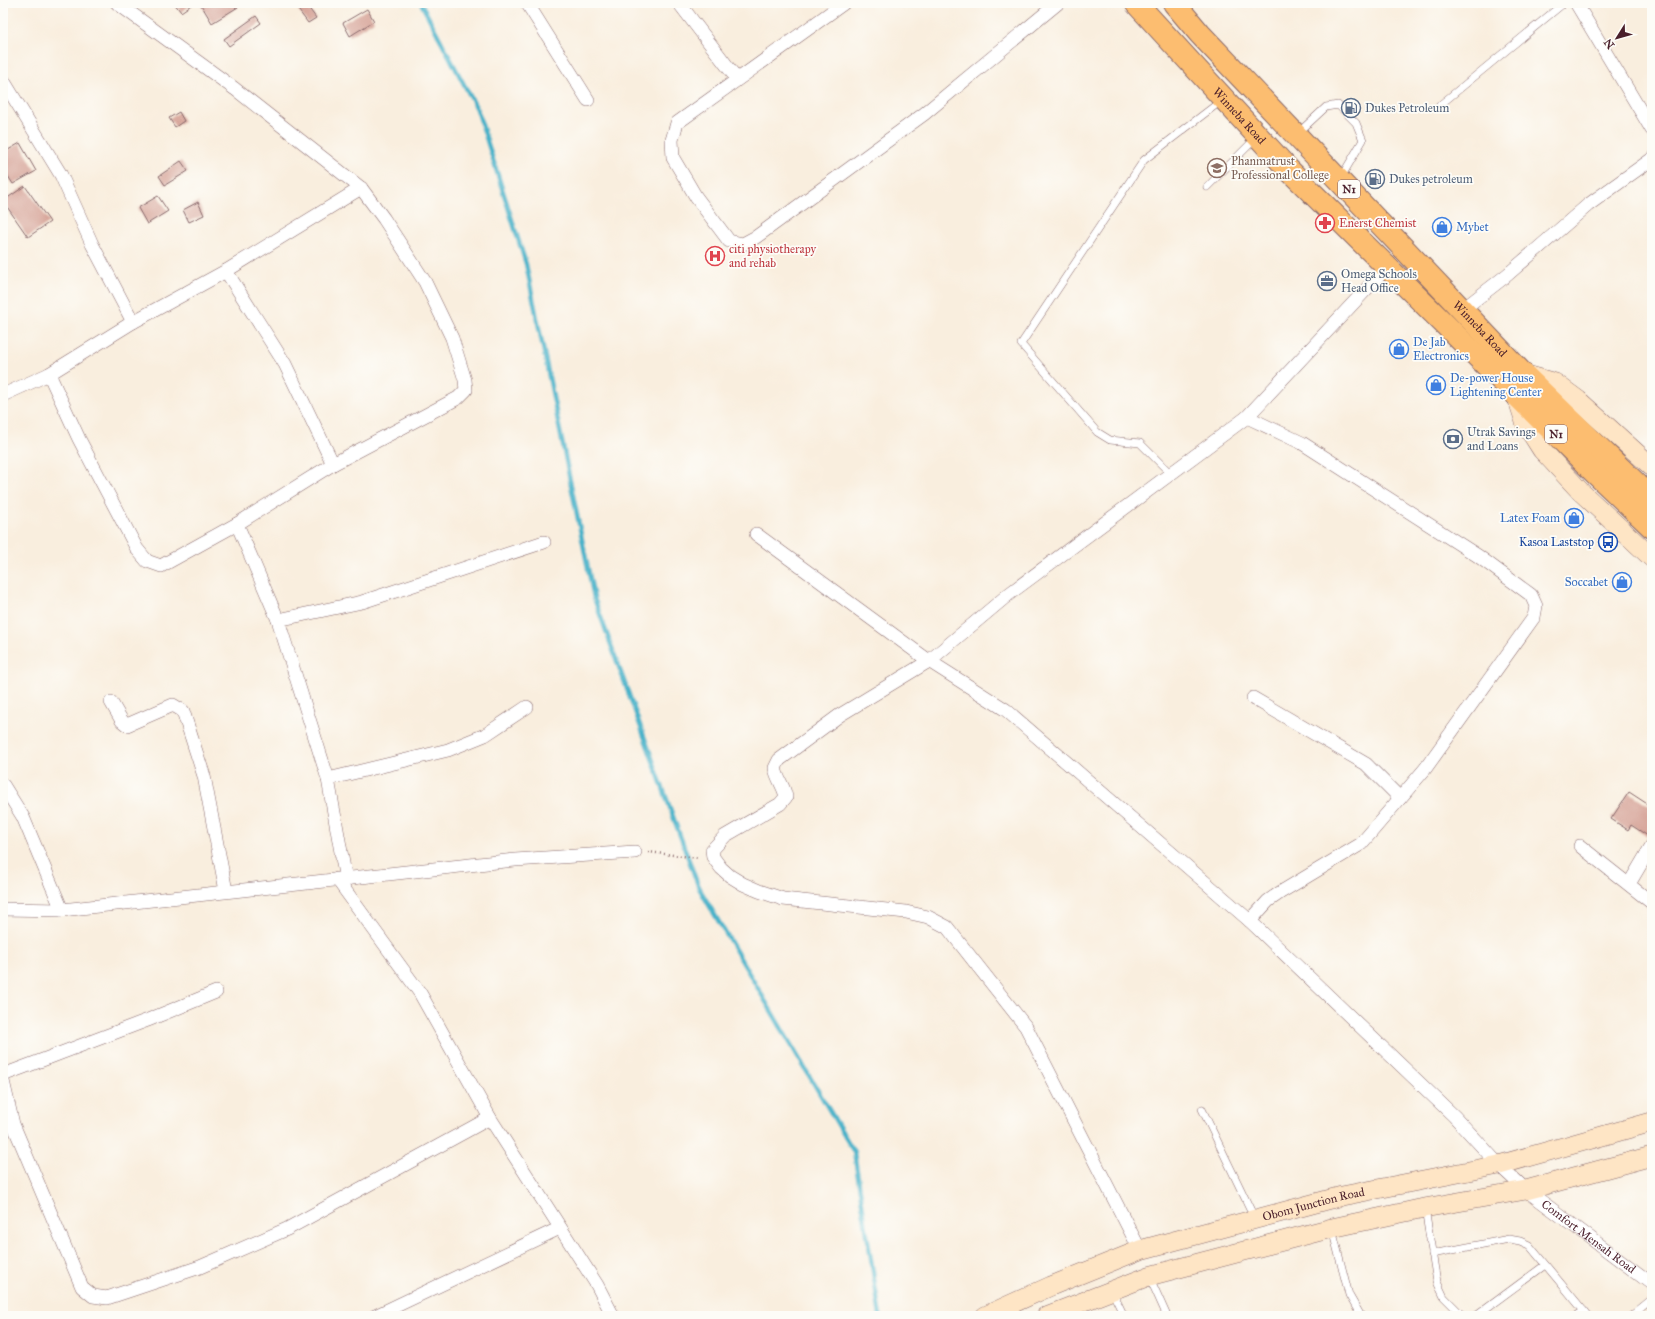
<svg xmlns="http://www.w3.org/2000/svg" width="1655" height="1319" font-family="'IM FELL Great Primer',serif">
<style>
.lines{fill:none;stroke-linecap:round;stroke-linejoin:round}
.stream{stroke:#4ab2c9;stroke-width:4.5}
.building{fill:#d5a195}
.lane-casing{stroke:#87676a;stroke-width:8}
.street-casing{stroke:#87676a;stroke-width:14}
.secondary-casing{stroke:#87676a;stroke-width:20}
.highway-casing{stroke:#87676a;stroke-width:24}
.path{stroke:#87676a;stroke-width:2.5;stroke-dasharray:1 3;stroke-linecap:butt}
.lane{stroke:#fff;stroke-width:7}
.street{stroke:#fff;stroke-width:13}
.secondary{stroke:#fee5c5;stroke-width:19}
.highway{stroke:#fcbd6f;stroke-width:22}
.labels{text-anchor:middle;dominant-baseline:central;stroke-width:3.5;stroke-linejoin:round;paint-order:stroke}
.shield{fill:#fdfcf7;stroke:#806168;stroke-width:1}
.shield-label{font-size:11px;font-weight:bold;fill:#4a1f2b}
.service-label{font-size:12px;fill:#4e5e75;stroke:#fdfcf7;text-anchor:start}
.street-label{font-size:12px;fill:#4a1f2b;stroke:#fdfcf7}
.education-label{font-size:12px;fill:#785e54;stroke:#fdfcf7;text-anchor:start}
.health-label{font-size:12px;fill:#be3a42;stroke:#fdfcf7;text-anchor:start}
.shop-label{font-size:12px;fill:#366cbe;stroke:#fdfcf7;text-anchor:start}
.transit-label{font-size:12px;fill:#164399;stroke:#fdfcf7;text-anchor:end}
</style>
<rect width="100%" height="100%" fill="#fdfcf7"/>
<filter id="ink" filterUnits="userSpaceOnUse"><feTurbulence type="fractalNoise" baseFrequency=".025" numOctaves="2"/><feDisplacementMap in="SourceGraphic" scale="8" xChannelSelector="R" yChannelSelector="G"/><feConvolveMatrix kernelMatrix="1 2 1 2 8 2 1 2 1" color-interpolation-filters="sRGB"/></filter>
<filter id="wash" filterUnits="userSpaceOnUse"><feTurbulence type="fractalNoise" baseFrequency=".012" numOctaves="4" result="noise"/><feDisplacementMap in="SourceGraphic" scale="16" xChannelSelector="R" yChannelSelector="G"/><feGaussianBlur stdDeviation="0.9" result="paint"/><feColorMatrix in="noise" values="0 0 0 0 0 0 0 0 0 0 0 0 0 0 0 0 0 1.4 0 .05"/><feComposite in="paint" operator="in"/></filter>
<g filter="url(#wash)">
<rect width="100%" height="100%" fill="#f9eede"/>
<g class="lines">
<path class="stream" d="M421 3 477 109 526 264 594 598 699 888 854 1152 880 1316"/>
</g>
<g id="blocks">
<g class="building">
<path d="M174 3H194L181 12Z"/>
<path d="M200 3H236L238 7 212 23Z"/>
<path d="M293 3H305L316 18 308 23Z"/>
<path d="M367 9 374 21 350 36 343 23Z"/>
<path d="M256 16 261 23 229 46 224 39Z"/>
<path d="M179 112 184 121 175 127 169 118Z"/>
<path d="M20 143 36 171 13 184 3 168V153Z"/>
<path d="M181 161 188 171 165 185 159 176Z"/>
<path d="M25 186 50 222 28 237 3 201Z"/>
<path d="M158 196 168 211 147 224 138 208Z"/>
<path d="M198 202 204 215 189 222 183 210Z"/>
<path d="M1629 792 1652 807V831L1648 836 1631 825 1628 830 1611 819Z"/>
</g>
</g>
</g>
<g filter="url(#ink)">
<use href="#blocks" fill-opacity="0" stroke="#87676a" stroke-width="1"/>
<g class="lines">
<defs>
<g id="lane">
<path d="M1440 105 1564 3"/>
<path d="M1298 133 1326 107 1338 105 1356 123 1363 140 1340 179"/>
<path d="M1207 187 1256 138"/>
<path d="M1171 474 1140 443 1110 440 1097 432 1021 344 1144 160 1221 101"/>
<path d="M1202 1109 1255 1219"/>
<path d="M1425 1209 1437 1282 1444 1297 1463 1316"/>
<path d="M1332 1229 1349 1295 1361 1316"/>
<path d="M1432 1254 1509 1239 1520 1241 1529 1245 1588 1316"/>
<path d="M1149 1276 1167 1316"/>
<path d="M1112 1291 1124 1316"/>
<path d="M1476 1316 1545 1265"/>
<path d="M1576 1316 1584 1311"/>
<path d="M1631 1316 1652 1299"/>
</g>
<g id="street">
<path d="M527 3 588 100"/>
<path d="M679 3 737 79"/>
<path d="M844 3 677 123 672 140 673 158 696 197 729 241 743 244 756 237 924 114 1058 3"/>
<path d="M1576 3 1652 130"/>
<path d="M3 80 61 175 92 244 133 322"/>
<path d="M226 271 285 364 333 464"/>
<path d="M1462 310 1507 275 1588 205 1652 159"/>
<path d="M49 374 79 439 137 549 147 561 161 566 237 524 333 464 458 398 466 390 465 380 452 338 425 282 384 219 361 188 235 89 117 3"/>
<path d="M3 395 49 374 133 322 226 271 361 188"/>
<path d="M1247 417 1302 443 1478 556 1531 595 1536 606 1534 617 1425 769 1361 844 1281 892 1268 901 1250 921"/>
<path d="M237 524 278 620 328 779 346 880"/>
<path id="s1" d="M756 534 929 661 1006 710 1250 921 1454 1116 1499 1165 1526 1190 1652 1284"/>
<path d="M278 620 362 602 544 542"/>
<path d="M1253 698 1366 764 1400 798"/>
<path d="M111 702 122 721 127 725 173 705 183 711 204 776 226 891"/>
<path d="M328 779 448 750 485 735 527 707"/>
<path d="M3 785 23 817 62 910"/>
<path d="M1580 846 1652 903"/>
<path d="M337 879 420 993 490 1118 597 1285 613 1316"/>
<path d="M1629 884 1652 845"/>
<path d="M3 909 62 910 515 860 635 852"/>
<path d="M3 1075 148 1020 216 992"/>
<path d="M3 1081 13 1124 82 1287 93 1296 107 1298 200 1267 287 1229 490 1118"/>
<path d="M1140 1250 1026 1027 947 927 928 917 906 912 783 899 759 891 743 884 730 876 721 868 713 857 712 850 725 836 780 804 786 797C784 786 777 779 775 768L779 760 840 715 929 661 1009 594 1247 417 1387 267"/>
<path d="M375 1316 560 1228"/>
</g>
<g id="secondary">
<path d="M1523 374 1555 383 1578 400 1652 467"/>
<path d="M1516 394 1526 425 1542 450 1581 492 1652 558"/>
<path id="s2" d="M985 1316 1051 1286 1140 1250 1342 1196 1499 1165 1652 1122"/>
<path d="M1046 1316 1149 1276 1332 1228 1424 1208 1526 1190 1652 1156"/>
</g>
<g id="highway">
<path id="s3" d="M1136 3 1288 169 1595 473 1652 527"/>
<path id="s4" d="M1174 3 1200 34 1523 374 1652 499"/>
</g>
</defs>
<use href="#lane" class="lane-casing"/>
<use href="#street" class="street-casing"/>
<use href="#secondary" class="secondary-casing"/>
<use href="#highway" class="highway-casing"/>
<path class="path" d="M648 852 699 858"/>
<use href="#lane" class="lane"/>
<use href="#street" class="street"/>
<use href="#secondary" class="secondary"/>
<use href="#highway" class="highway"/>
</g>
</g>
<defs>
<symbol id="fuel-ring" viewBox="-11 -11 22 22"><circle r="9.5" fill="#fdfcf7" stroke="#5c6f8a" stroke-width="1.5"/><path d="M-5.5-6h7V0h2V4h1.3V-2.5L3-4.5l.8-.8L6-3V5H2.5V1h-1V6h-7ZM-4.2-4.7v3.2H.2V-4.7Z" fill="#5c6f8a"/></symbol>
<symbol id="school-ring" viewBox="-11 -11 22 22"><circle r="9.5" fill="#fdfcf7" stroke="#8d6e63" stroke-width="1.5"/><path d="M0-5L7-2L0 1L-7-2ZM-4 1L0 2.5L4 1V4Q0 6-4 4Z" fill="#8d6e63"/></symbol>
<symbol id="pharmacy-ring" viewBox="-11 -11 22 22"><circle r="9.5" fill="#fdfcf7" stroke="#e0444e" stroke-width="1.5"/><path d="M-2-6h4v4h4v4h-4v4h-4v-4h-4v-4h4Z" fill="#e0444e"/></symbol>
<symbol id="shop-ring" viewBox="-11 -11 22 22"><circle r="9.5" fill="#fdfcf7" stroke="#3f7fe0" stroke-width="1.5"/><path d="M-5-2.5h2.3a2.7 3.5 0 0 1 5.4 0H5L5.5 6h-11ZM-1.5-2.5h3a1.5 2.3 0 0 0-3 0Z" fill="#3f7fe0"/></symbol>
<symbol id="hospital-ring" viewBox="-11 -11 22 22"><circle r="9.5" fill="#fdfcf7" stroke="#e0444e" stroke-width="1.5"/><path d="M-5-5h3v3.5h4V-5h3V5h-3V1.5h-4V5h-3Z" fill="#e0444e"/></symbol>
<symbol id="office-ring" viewBox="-11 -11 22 22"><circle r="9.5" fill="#fdfcf7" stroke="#5c6f8a" stroke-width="1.5"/><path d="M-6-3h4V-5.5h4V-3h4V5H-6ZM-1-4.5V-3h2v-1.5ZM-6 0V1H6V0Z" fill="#5c6f8a"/></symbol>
<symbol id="bank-ring" viewBox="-11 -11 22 22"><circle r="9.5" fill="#fdfcf7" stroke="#5c6f8a" stroke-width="1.5"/><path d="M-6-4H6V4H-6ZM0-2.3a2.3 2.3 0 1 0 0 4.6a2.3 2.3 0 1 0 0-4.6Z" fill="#5c6f8a"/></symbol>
<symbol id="bus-ring" viewBox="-11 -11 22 22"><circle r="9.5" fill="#fdfcf7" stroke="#1a4fb4" stroke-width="1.5"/><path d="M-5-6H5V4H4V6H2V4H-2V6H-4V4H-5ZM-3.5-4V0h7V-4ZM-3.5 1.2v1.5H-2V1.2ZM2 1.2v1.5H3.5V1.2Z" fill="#1a4fb4"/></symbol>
</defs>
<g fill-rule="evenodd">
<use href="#fuel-ring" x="1340" y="97" width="22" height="22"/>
<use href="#school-ring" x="1206" y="157" width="22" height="22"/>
<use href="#fuel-ring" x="1364" y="168" width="22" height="22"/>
<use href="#pharmacy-ring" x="1314" y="212" width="22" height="22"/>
<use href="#shop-ring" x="1431" y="216" width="22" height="22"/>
<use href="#hospital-ring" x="704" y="245" width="22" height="22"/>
<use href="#office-ring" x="1316" y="270" width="22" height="22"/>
<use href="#shop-ring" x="1388" y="338" width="22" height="22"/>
<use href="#shop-ring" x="1425" y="374" width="22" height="22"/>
<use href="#bank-ring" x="1442" y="428" width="22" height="22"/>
<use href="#shop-ring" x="1563" y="507" width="22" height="22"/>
<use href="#bus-ring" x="1597" y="531" width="22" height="22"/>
<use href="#shop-ring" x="1611" y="571" width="22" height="22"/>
</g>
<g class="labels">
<g class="shield">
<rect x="1338" y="180" width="22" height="18" rx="3"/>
<rect x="1545" y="425" width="22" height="18" rx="3"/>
</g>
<g class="shield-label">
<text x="1349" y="189">N1</text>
<text x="1556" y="434">N1</text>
</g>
<g class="service-label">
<text x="1365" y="108">Dukes Petroleum</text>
<text x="1389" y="179">Dukes petroleum</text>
<text x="1341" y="274">Omega Schools<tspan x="1341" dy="14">Head Office</tspan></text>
<text x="1467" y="432">Utrak Savings<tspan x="1467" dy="14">and Loans</tspan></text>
</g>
<g class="street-label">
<text stroke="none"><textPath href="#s3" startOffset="153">Winneba Road</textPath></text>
<text stroke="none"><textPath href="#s4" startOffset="447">Winneba Road</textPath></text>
<text stroke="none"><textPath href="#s2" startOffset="348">Obom Junction Road</textPath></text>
<text stroke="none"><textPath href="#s1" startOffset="1092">Comfort Mensah Road</textPath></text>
</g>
<g class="education-label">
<text x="1231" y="161">Phanmatrust<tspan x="1231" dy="14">Professional College</tspan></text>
</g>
<g class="health-label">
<text x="1339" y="223">Enerst Chemist</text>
<text x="729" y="249">citi physiotherapy<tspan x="729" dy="14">and rehab</tspan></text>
</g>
<g class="shop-label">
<text x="1456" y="227">Mybet</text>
<text x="1413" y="342">De Jab<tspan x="1413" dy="14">Electronics</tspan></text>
<text x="1450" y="378">De-power House<tspan x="1450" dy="14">Lightening Center</tspan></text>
<text x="1560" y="518" text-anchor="end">Latex Foam</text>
<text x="1608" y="582" text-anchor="end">Soccabet</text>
</g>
<g class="transit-label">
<text x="1594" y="542">Kasoa Laststop</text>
</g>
</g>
<rect width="1655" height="1319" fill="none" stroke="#fdfcf7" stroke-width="16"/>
<g transform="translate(1617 38) rotate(233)" stroke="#fdfcf7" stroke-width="3" paint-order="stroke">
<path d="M0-3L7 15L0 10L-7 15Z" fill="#4a1f2b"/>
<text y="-6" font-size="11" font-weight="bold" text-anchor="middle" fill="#4a1f2b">N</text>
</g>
</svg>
